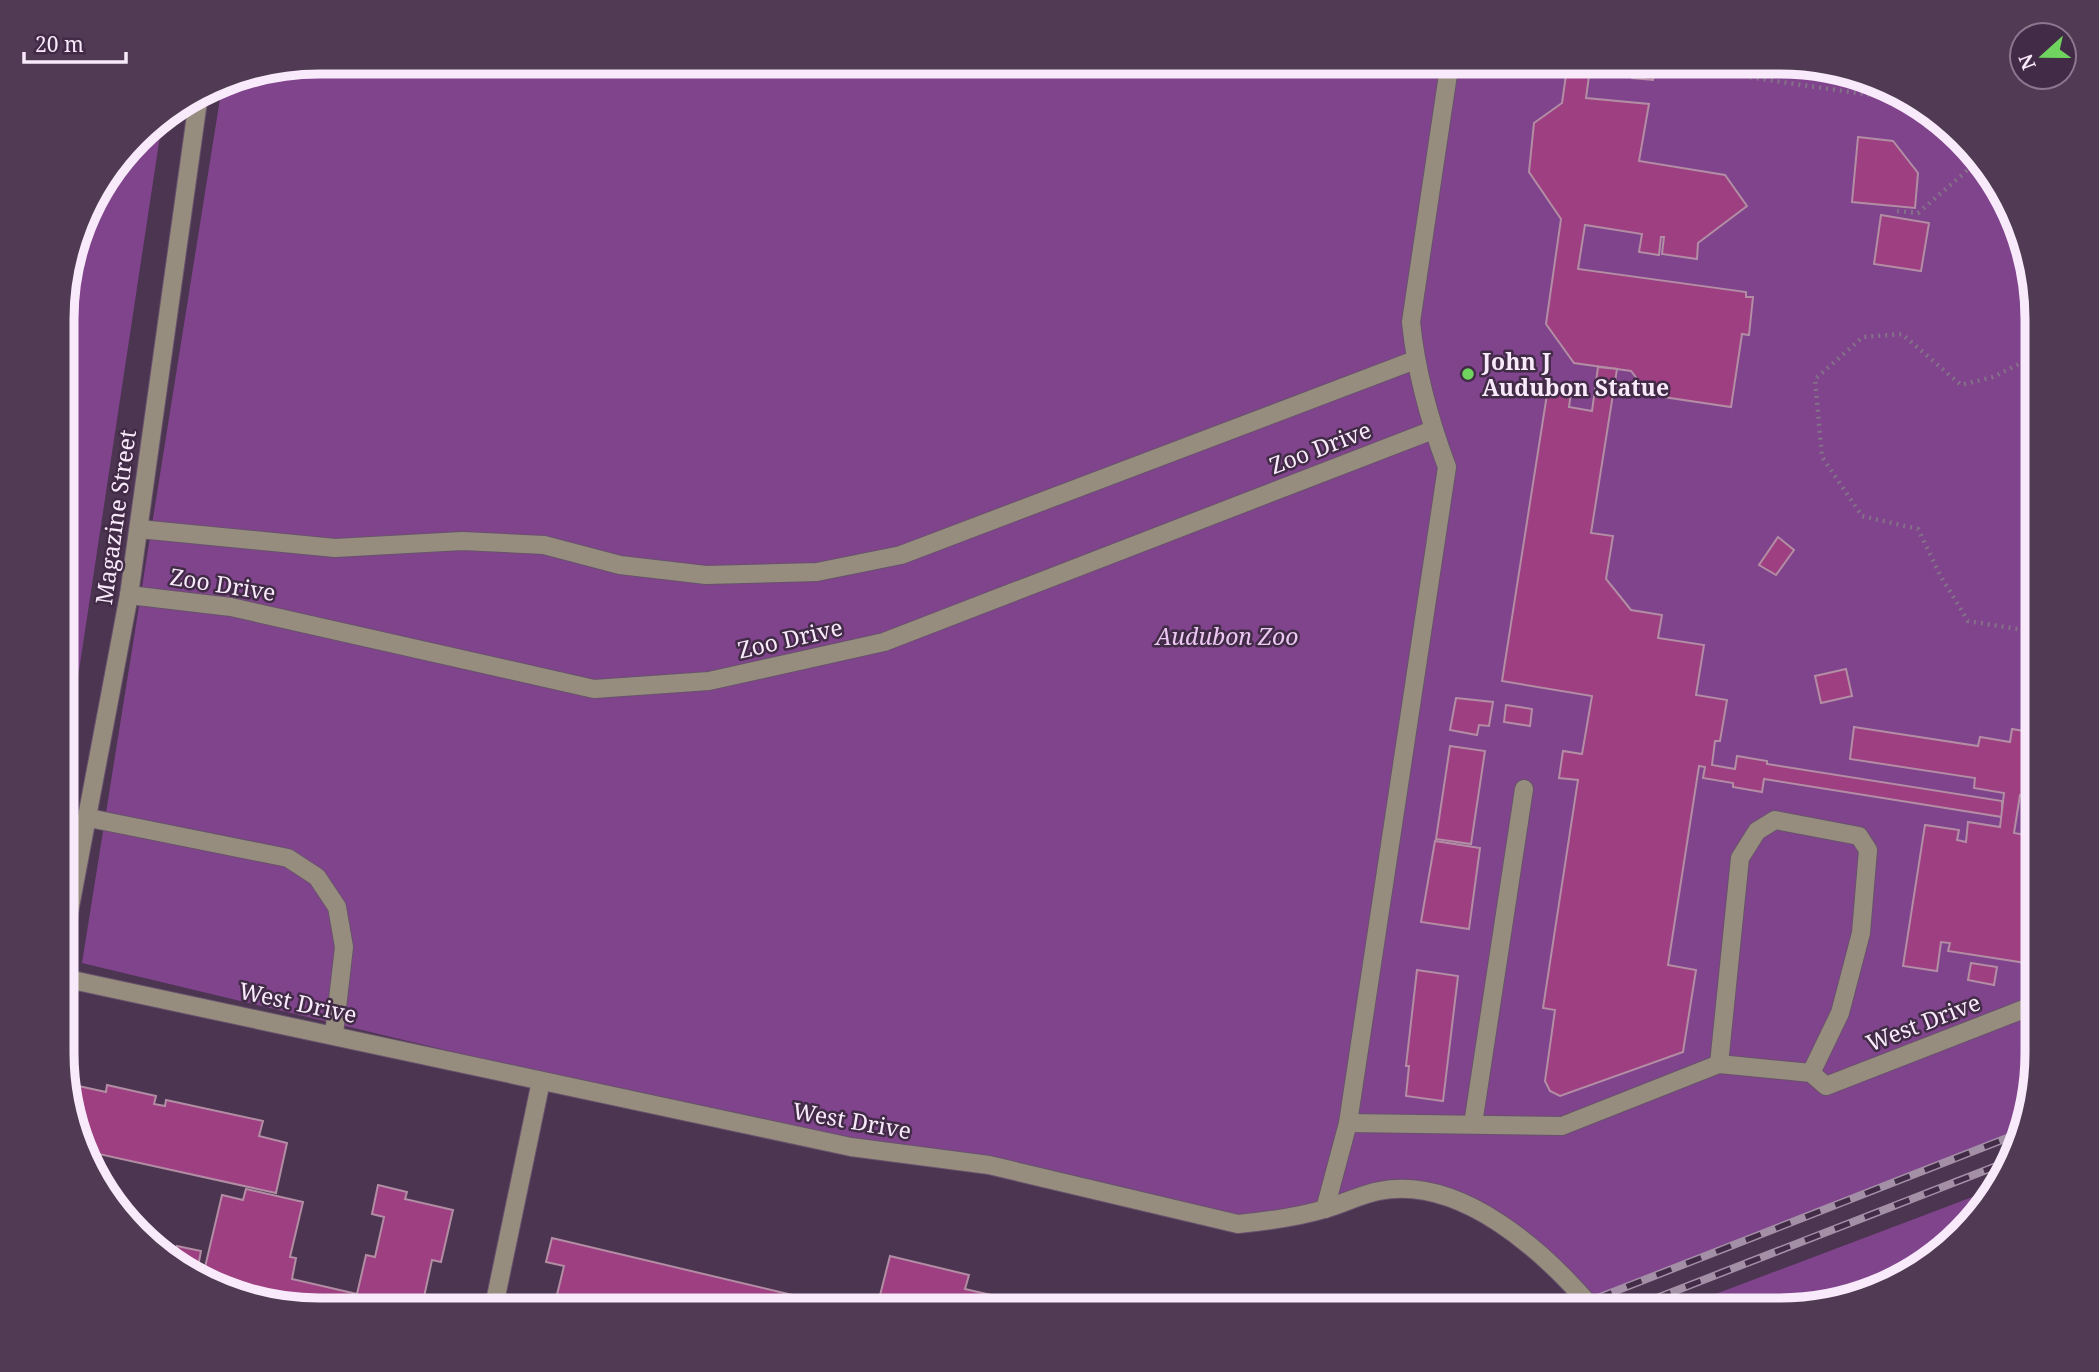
<svg xmlns="http://www.w3.org/2000/svg" width="2099" height="1372" font-family="'Noto Serif',serif">
<style>
.green{fill:#80448c}
.building{fill:#9d3f81;stroke:#b28da4;stroke-width:2}
.lines{fill:none;stroke-linecap:round;stroke-linejoin:round}
.minor-casing{stroke:#68526c;stroke-width:20}
.path{stroke:#847088;stroke-width:4.5;stroke-dasharray:2 5;stroke-linecap:butt}
.minor{stroke:#978d7e;stroke-width:18}
.rail-casing{stroke:#a390a6;stroke-width:8}
.rail{stroke:#412b46;stroke-width:5;stroke-dasharray:16;stroke-linecap:butt}
.poi-dot{fill:#70d35f;stroke:#412b46;stroke-width:2.5}
.labels{text-anchor:middle;dominant-baseline:central;stroke-width:5;stroke-linejoin:round;paint-order:stroke}
.poi-label{font-size:23px;font-weight:bold;fill:#f9eafb;stroke:#412b46;text-anchor:start}
.street-label{font-size:23px;fill:#f9eafb;stroke:#412b46}
.park-label{font-size:23px;font-style:italic;fill:#ebc7f2;stroke:#412b46}
.rim{fill:none;stroke:#f9eafb;stroke-width:9}
</style>
<rect width="100%" height="100%" fill="#4c3551"/>
<g class="green">
<path d="M319 61H1781L1863 75 1924 105 2003 190 2037 302V1070L2025 1131 1588 1302 1495 1218 1422 1189 1238 1224 851 1147 82 963 223 80Z"/>
<path d="M163 116 63 776V285L88 204 149 125Z"/>
<path d="M1999 1187 1994 1197 1909 1276 1797 1310H1673Z"/>
</g>
<g class="building">
<path d="M1568 61H1591L1586 98 1649 104 1639 161 1725 175 1747 206 1698 243 1697 259 1662 254 1664 237H1661L1659 255 1639 252 1642 234 1585 225 1578 269 1746 292V297H1753L1749 335 1742 334 1731 407 1650 395 1631 371 1574 363 1546 324 1561 219 1529 172 1534 123 1562 103Z"/>
<path d="M1633 61H1655L1653 80 1632 78Z"/>
<path d="M1858 137 1893 141 1918 173 1915 208 1852 202Z"/>
<path d="M1881 215 1929 223 1921 271 1874 264Z"/>
<path d="M1598 367 1617 369 1591 533 1613 536 1606 579 1631 610 1662 615 1658 638 1704 645 1696 695 1727 700 1720 741H1715L1712 765 1735 769 1737 756 1767 761V764L2002 801V817L1764 779 1762 792 1733 787V783L1703 778 1705 767 1699 766 1668 965 1696 970 1683 1052 1560 1096 1550 1091 1545 1081 1555 1010 1543 1008 1578 780 1559 778 1563 751 1582 754 1592 696 1502 681 1548 388 1571 392 1569 407 1592 411Z"/>
<path d="M1778 537 1794 550 1776 575 1759 565Z"/>
<path d="M1846 669 1852 696 1821 703 1815 676Z"/>
<path d="M1456 698 1493 702 1489 726 1479 725 1477 735 1450 730Z"/>
<path d="M1506 705 1532 709 1530 726 1504 722Z"/>
<path d="M1854 727 1978 746 1980 737 2010 742 2012 729 2035 733 2037 798 2020 795 2014 833 2037 837V911L2034 910 2033 917 2037 918V960L2026 958V963L1948 951 1950 943 1941 942 1937 971 1903 966 1925 825 1959 830 1957 840 1966 842 1968 822 2000 827 2004 793 1974 788 1975 778 1850 759Z"/>
<path d="M1450 746 1485 751 1471 844 1436 839Z"/>
<path d="M1435 841 1480 848 1469 929 1421 922Z"/>
<path d="M1971 963 1997 967 1994 985 1968 980Z"/>
<path d="M1417 970 1458 976 1443 1101 1406 1096 1409 1066H1406Z"/>
<path d="M74 1085 106 1092 107 1085 156 1096 154 1104 165 1106 166 1100 263 1121 259 1136 287 1143 276 1193 85 1151 70 1105Z"/>
<path d="M378 1185 407 1192 405 1199 453 1210 441 1262 432 1260 421 1311H318L236 1297 202 1280 222 1195 243 1200 246 1189 303 1202 290 1257 296 1258 292 1279 357 1294 366 1255 375 1257 384 1217 372 1214Z"/>
<path d="M552 1238 822 1302 820 1311H553L564 1266 546 1262Z"/>
<path d="M177 1246 201 1251 196 1277 173 1265Z"/>
<path d="M890 1256 969 1275 965 1289 1000 1297 997 1311H892L877 1307Z"/>
</g>
<g class="lines">
<defs>
<g id="minor">
<path d="M139 529 335 548 462 541 544 545 620 565 706 575 817 572 901 555 1415 360"/>
<path d="M129 595 231 607 594 689 709 681 884 642 1433 430"/>
<path d="M89 818 288 858 317 877 337 907 344 947 334 1034"/>
<path d="M63 944 129 595 199 94"/>
<path d="M63 978 851 1147 989 1165 1238 1224C1269 1221 1299 1217 1328 1208 1345 1203 1362 1194 1379 1191 1461 1175 1545 1252 1594 1310"/>
<path d="M1719 1064 1740 858 1757 831 1775 820 1859 836 1868 850 1861 933 1840 1013 1811 1073"/>
<path d="M1348 1123 1562 1126 1719 1064 1811 1073 1826 1086 2037 1004"/>
<path d="M1473 1124 1524 789"/>
<path d="M1325 1209 1348 1123 1447 467C1429 419 1416 372 1411 322L1450 61"/>
<path d="M1035 1310 1036 1306"/>
<path d="M493 1311 541 1081"/>
</g>
</defs>
<use href="#minor" class="minor-casing"/>
<g class="path">
<path d="M1639 61 1918 102"/>
<path d="M1897 211 1918 213 1977 162"/>
<path d="M2037 355 1993 377 1961 385 1902 334 1863 337 1815 379 1822 457 1862 516 1918 529 1940 575 1968 621 2024 630 2037 625"/>
</g>
<use href="#minor" class="minor"/>
<defs>
<g id="rail">
<path d="M1567 1310 2025 1131"/>
<path d="M1626 1310 2012 1160"/>
</g>
</defs>
<use href="#rail" class="rail-casing"/>
<use href="#rail" class="rail"/>
</g>
<circle class="poi-dot" cx="1468" cy="374" r="7"/>
<g class="labels">
<g class="poi-label">
<text x="1482" y="361">John J<tspan x="1482" dy="26">Audubon Statue</tspan></text>
</g>
<g class="street-label">
<text transform="translate(1320 447) rotate(-21)">Zoo Drive</text>
<text transform="translate(115 517) rotate(-82)">Magazine Street</text>
<text transform="translate(223 584) rotate(9)">Zoo Drive</text>
<text transform="translate(790 638) rotate(-13)">Zoo Drive</text>
<text transform="translate(298 1002) rotate(12)">West Drive</text>
<text transform="translate(1923 1022) rotate(-21)">West Drive</text>
<text transform="translate(852 1120) rotate(10)">West Drive</text>
</g>
<g class="park-label">
<text x="1227" y="636">Audubon Zoo</text>
</g>
</g>
<path d="M0 0H2099V1372H0ZM319 74H1780A245 245 0 0 1 2025 319V1053A245 245 0 0 1 1780 1298H319A245 245 0 0 1 74 1053V319A245 245 0 0 1 319 74Z" fill="#503a54" fill-rule="evenodd"/>
<path class="rim" d="M319 74H1780A245 245 0 0 1 2025 319V1053A245 245 0 0 1 1780 1298H319A245 245 0 0 1 74 1053V319A245 245 0 0 1 319 74Z"/>
<g transform="translate(2043 56) rotate(249)"><circle r="33" fill="#412b46" stroke="#8b778e" stroke-width="2"/>
<path d="M0-5L12 26L0 18L-12 26Z" fill="#70d35f"/>
<text y="-10" font-size="19" font-weight="bold" text-anchor="middle" fill="#f9eafb">N</text>
</g>
<path d="M24 52v10h102v-10" fill="none" stroke="#f9eafb" stroke-width="3.5"/>
<text x="35" y="52" font-size="21" fill="#f9eafb" stroke="#412b46" stroke-width="5" paint-order="stroke">20 m</text>
</svg>
